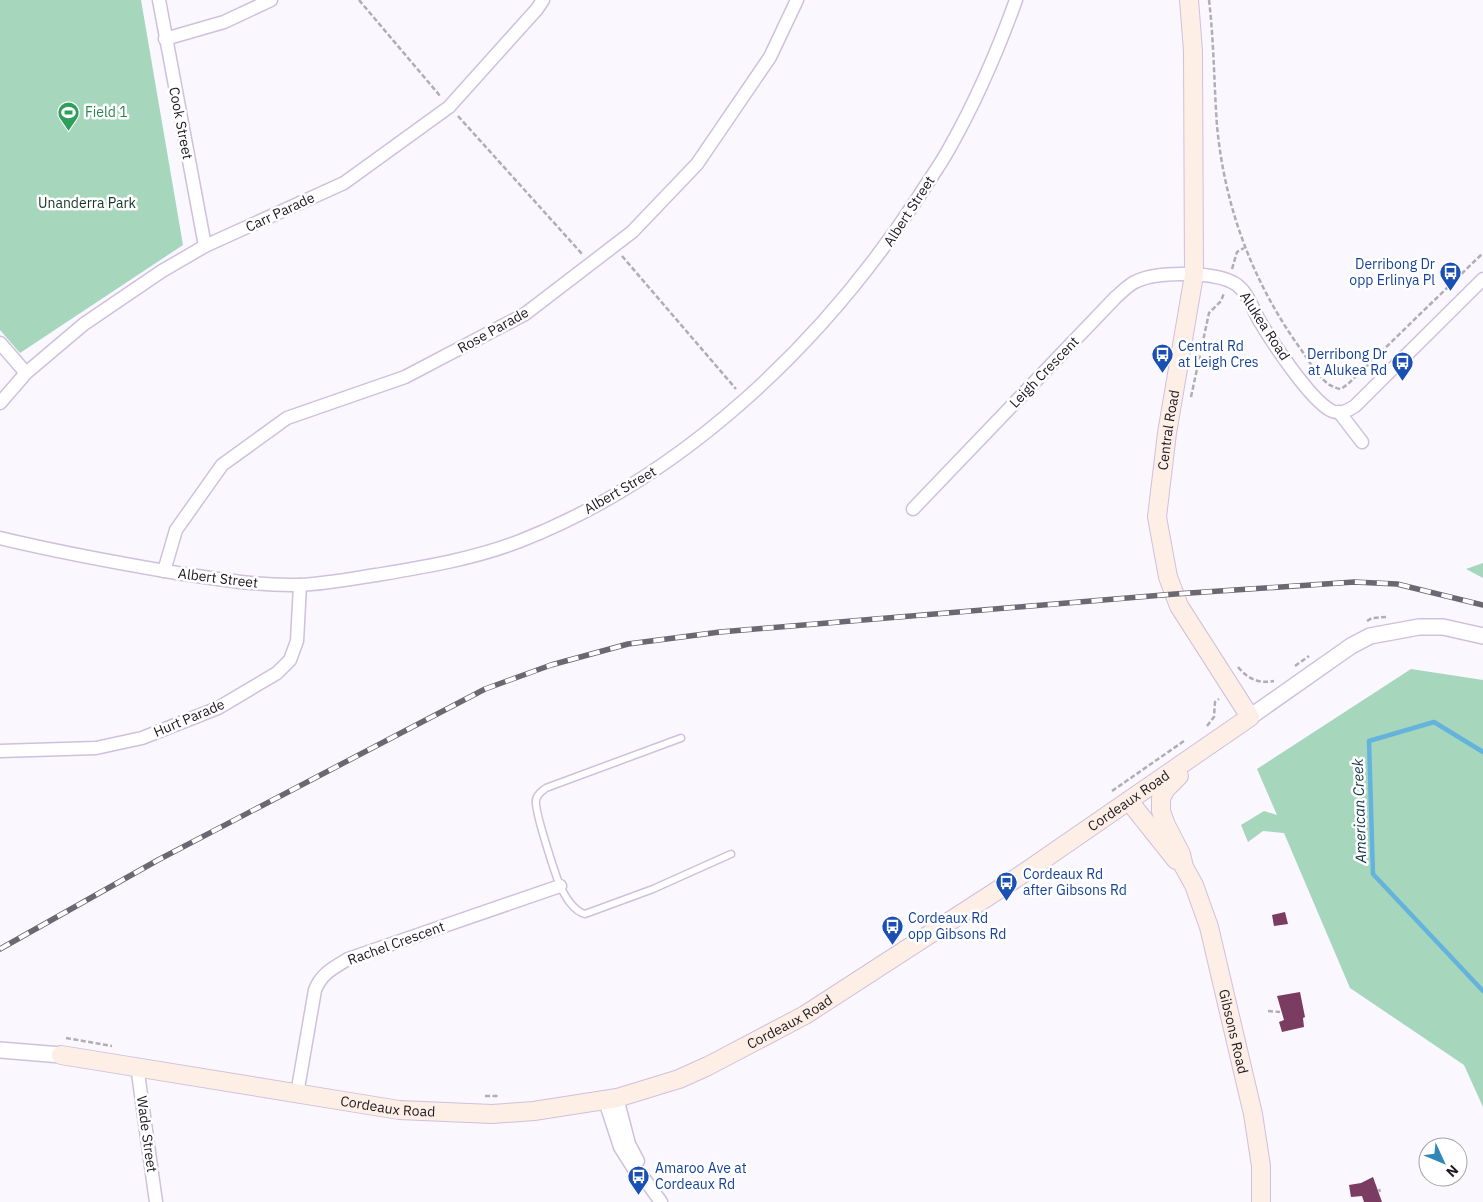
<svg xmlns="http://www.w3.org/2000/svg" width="1483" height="1202" font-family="'IBM Plex Sans',sans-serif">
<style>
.green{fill:#a6d6bb}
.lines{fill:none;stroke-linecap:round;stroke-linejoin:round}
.stream{stroke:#64b3dc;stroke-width:4.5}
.building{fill:#7a3c61}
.service-casing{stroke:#cfc0de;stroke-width:9}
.minor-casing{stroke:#cfc0de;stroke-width:15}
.tertiary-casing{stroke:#cfc0de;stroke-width:18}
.secondary-casing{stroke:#cfc0de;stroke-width:20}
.path{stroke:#b0adb5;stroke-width:2.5;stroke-dasharray:5 2.5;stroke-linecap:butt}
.service{stroke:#fff;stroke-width:6}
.minor{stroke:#fff;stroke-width:12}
.tertiary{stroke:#fff;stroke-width:15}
.secondary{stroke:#fdefe5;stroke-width:18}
.rail-casing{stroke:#6c6871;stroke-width:5.5}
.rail{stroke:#fff;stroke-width:4;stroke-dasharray:11;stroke-linecap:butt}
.labels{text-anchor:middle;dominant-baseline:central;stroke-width:5;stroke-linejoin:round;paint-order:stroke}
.leisure-label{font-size:14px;fill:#27864d;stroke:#fff;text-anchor:start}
.street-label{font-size:14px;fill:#1d1822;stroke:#fff}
.park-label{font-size:14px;fill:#133625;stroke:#fff}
.transit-label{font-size:14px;fill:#164399;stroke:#fff;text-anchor:start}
.water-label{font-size:15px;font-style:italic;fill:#16394b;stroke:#fff}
</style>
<rect width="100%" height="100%" fill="#faf7fe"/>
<g class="green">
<path d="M0 0H141L183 245 20 353 0 330Z"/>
<path d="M1483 563V578L1466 569Z"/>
<path d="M1411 669 1483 680V1107L1464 1065 1350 988 1284 833 1263 831 1248 842 1241 825 1264 811 1277 815 1257 769Z"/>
</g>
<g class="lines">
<path class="stream" d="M1483 752 1434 722 1369 741 1373 874 1483 991"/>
</g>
<g class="building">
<path d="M1285 912 1288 924 1274 926 1272 915Z"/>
<path d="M1300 992 1305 1017 1303 1018 1304 1027 1282 1032 1279 1022 1284 1020 1277 996Z"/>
<path d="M1373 1177 1382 1202H1364L1362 1196 1351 1197 1349 1185 1361 1183Z"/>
</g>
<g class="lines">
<defs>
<path id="service" d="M681 738 546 788C542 791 537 794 536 800 534 810 555 873 560 886 565 896 573 911 585 914L653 889 731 854"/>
<g id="minor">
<path d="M159 0 205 246"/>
<path d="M165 39 224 22 271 0"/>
<path d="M0 343 26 373"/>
<path d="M0 403 26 373 84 324 162 271 205 246 344 183 449 107 537 9 543 0"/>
<path d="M1339 412 1362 442"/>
<path d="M913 509 1116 297C1122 292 1129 284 1137 281 1158 271 1218 271 1237 285 1248 293 1253 309 1259 320 1272 342 1309 398 1330 410 1338 415 1348 411 1355 406L1483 279"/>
<path d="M0 538C58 552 118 563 177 573 218 579 258 586 299 585 324 584 351 579 376 575 424 567 474 559 520 541 684 477 824 342 919 196 929 180 941 164 950 147 976 101 998 50 1016 0"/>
<path d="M164 571 176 530 222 465 287 418 405 377 525 314 632 232 697 164 770 57 797 0"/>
<path d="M0 751 96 748 142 738 218 708 277 673 290 660 297 641 300 585"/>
<path d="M137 1066 156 1202"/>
<path d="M297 1094 315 990C321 974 333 968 348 959L560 886"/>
<path d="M617 1098 629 1144 638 1161"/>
<path d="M605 1101 620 1147 637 1174 643 1177 661 1202"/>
</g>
<g id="tertiary">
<path d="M1250 717 1351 646 1370 636 1419 627H1443L1483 636"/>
<path d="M0 1050 61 1055"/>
</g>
<g id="secondary">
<path id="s1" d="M1179 776 1166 789 1161 798V811L1166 825 1181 854 1184 867 1194 885 1209 927 1253 1114 1261 1166V1202"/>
<path d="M1129 801 1176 860"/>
<path id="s2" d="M61 1055 399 1110 492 1114 534 1111 617 1098 679 1079 708 1066 805 1015 1015 879 1250 717 1179 606 1168 577 1157 517 1167 433 1194 275 1193 51 1189 0"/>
</g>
</defs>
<use href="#service" class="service-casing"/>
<use href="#minor" class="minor-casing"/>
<use href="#tertiary" class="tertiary-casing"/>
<use href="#secondary" class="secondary-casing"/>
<g class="path">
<path d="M359 0 441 97"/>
<path d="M1209 0C1214 42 1214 84 1217 126 1225 209 1253 283 1302 351 1312 365 1323 387 1341 389L1348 384 1483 253"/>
<path d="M458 116 583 255"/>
<path d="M622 256 736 389"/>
<path d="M1232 269 1237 252 1244 248"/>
<path d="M1191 397 1209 313 1221 301 1224 293"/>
<path d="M1367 621 1372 618 1386 617"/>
<path d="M1295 666 1309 656"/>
<path d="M1238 667C1248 679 1259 684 1274 681"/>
<path d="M1207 726 1214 717 1215 702 1219 699"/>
<path d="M1112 791 1184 741"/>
<path d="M1268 1011 1280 1012"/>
<path d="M66 1038 112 1046"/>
<path d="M485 1096H500"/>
<path d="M1379 1189 1380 1192"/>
</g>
<use href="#service" class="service"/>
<use href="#minor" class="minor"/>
<use href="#tertiary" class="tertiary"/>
<use href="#secondary" class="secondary"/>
<defs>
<path id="rail" d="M0 949 158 860 485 689 551 665 628 644 720 632 1175 594 1354 582 1397 584 1483 605"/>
</defs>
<use href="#rail" class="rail-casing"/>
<use href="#rail" class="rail"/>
</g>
<defs>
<symbol id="stadium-pin" viewBox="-11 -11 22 30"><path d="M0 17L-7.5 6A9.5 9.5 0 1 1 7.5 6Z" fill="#2e9e5b" stroke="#fff"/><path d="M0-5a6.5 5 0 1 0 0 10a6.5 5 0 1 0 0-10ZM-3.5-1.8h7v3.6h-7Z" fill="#fff"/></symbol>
<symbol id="bus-pin" viewBox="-11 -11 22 30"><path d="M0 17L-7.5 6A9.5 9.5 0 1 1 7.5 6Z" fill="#1a4fb4" stroke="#fff"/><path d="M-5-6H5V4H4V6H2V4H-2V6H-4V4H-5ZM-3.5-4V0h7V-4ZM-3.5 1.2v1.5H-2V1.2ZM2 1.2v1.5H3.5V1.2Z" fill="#fff"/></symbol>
</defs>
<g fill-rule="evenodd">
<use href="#stadium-pin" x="56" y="100" width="25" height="34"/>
<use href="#bus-pin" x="1438" y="260" width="25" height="34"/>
<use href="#bus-pin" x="1150" y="342" width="25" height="34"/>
<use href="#bus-pin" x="1390" y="350" width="25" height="34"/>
<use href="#bus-pin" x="994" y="870" width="25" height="34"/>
<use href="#bus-pin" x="880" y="914" width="25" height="34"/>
<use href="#bus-pin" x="626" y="1164" width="25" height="34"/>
</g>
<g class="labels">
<g class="leisure-label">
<text x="85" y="112">Field 1</text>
</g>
<g class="street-label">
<text transform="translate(181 123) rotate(79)">Cook Street</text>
<text transform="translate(909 211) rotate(-57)">Albert Street</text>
<text transform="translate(280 212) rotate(-25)">Carr Parade</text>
<text transform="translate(1265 326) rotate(57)">Alukea Road</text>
<text transform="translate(493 330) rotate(-29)">Rose Parade</text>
<text transform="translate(1044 372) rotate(-46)">Leigh Crescent</text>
<text stroke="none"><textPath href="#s2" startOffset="1615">Central Road</textPath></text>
<text transform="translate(620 490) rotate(-30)">Albert Street</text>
<text transform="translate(218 578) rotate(7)">Albert Street</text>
<text transform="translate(189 718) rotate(-23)">Hurt Parade</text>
<text stroke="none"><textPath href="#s2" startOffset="1156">Cordeaux Road</textPath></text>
<text transform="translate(396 943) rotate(-20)">Rachel Crescent</text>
<text stroke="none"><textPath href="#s2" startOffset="751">Cordeaux Road</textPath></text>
<text stroke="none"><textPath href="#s1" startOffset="275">Gibsons Road</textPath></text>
<text stroke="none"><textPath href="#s2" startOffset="331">Cordeaux Road</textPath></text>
<text transform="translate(147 1134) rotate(82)">Wade Street</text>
</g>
<g class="park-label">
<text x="87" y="203">Unanderra Park</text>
</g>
<g class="transit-label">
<text x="1435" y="264" text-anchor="end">Derribong Dr<tspan x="1435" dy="16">opp Erlinya Pl</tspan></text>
<text x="1178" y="346">Central Rd<tspan x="1178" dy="16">at Leigh Cres</tspan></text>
<text x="1387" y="354" text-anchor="end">Derribong Dr<tspan x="1387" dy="16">at Alukea Rd</tspan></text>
<text x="1023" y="874">Cordeaux Rd<tspan x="1023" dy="16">after Gibsons Rd</tspan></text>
<text x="908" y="918">Cordeaux Rd<tspan x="908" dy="16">opp Gibsons Rd</tspan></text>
<text x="655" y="1168">Amaroo Ave at<tspan x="655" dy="16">Cordeaux Rd</tspan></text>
</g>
<g class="water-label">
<text transform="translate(1359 811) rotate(-92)">American Creek</text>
</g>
</g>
<g transform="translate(1443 1162) rotate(134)"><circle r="24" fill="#ffffff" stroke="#a5a3a7"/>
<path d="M0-4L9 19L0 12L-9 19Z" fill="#2f87b5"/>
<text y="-8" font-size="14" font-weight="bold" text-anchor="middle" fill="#1d1822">N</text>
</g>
</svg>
